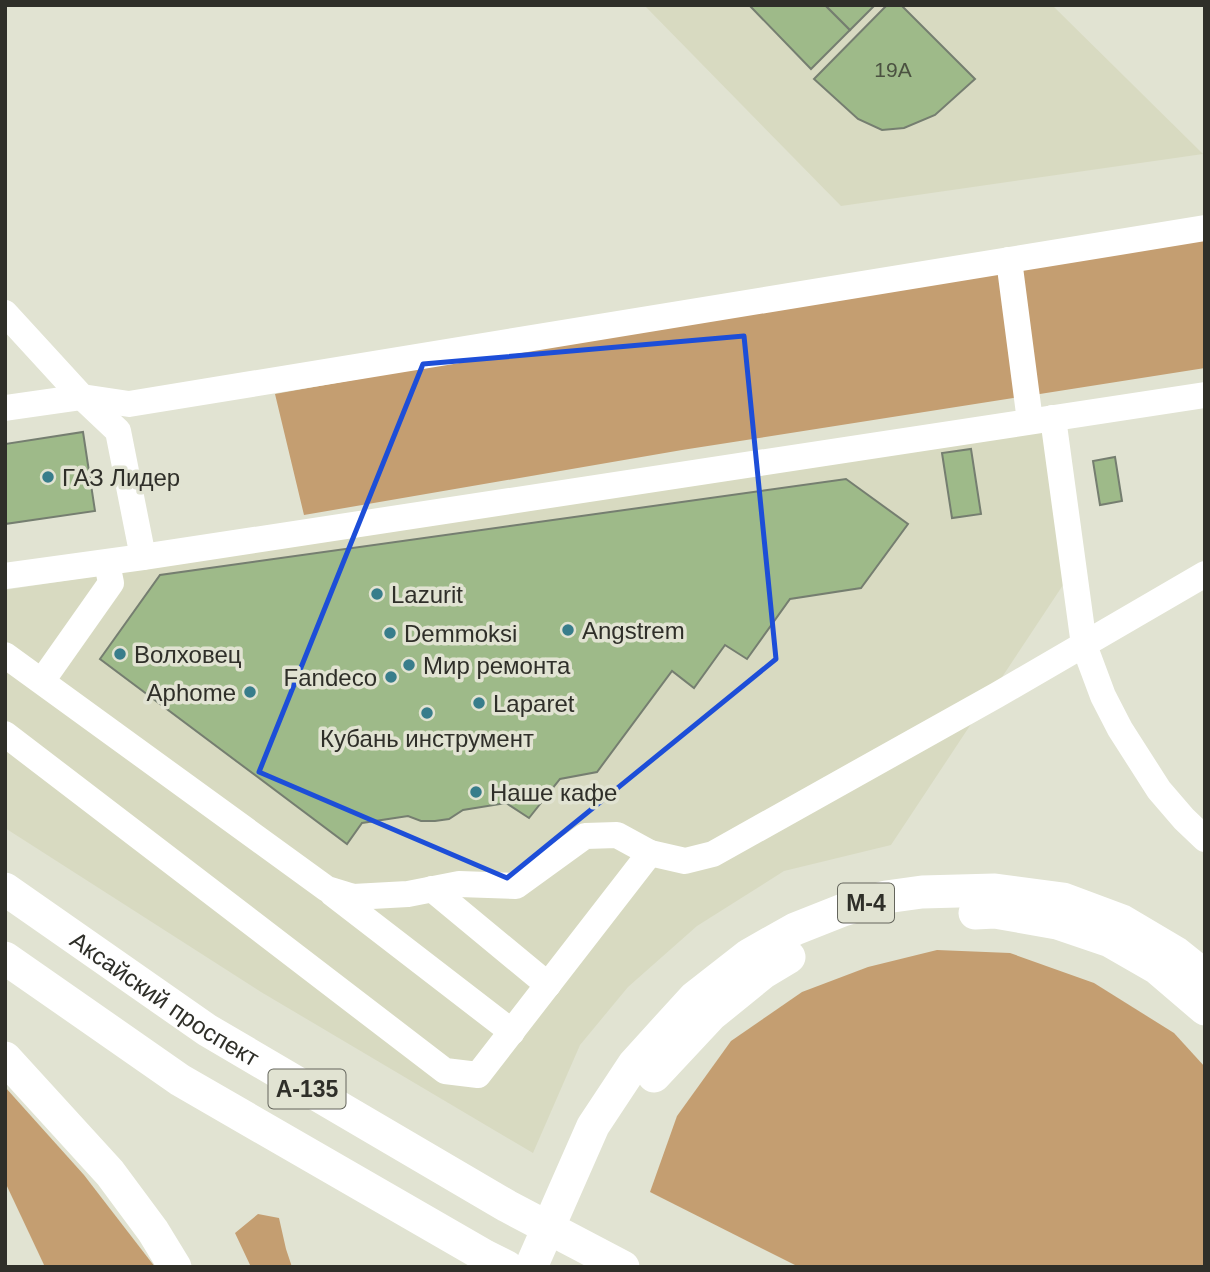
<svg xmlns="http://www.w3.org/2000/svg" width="1210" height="1272" font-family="Helvetica,sans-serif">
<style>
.built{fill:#d8dac1}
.forest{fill:#c49e71}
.building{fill:#9eba89;stroke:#757e70;stroke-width:2}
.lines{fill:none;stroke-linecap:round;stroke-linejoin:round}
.minor{stroke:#fff;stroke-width:26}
.major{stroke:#fff;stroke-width:33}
.marked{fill:none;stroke:#1d4ed8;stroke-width:5;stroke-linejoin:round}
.poi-dot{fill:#387d8b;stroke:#e1e3d2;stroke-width:2.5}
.labels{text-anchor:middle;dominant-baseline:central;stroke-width:7;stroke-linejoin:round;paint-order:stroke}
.number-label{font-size:21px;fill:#4b5241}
.shield{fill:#e1e3d2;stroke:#64655c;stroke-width:2}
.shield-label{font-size:23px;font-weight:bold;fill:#2f2f29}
.poi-label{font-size:24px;fill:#2f2f29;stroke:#e1e3d2;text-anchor:start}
.street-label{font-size:24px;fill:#2f2f29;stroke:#e1e3d2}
</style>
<rect width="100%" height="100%" fill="#e1e3d2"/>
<g class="built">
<path d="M644 5H1052L1203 154 841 206Z"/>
<path d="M1046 430 1065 582 891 845 784 871 697 926 628 987 580 1045 533 1153 261 992 5 828V590Z"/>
</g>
<g class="forest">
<path d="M1205 238V368L682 450 304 515 275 394 675 322Z"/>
<path d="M937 950 1010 953 1094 983 1174 1033 1205 1067V1267H799L650 1192 677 1116 731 1041 802 992 868 967Z"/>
<path d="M5 1087 84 1175 155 1267H45L5 1182Z"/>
<path d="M258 1214 279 1218 286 1249 292 1267H251L235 1233Z"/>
</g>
<g class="building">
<path d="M749 5H825L850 30 811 69Z"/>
<path d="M825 5H875L850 30Z"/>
<path d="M887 5H901L975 79 935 115 904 128 882 130 858 119 814 79Z"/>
<path d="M83 432 95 511 5 524V444Z"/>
<path d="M971 449 981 514 952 518 942 453Z"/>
<path d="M1115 457 1122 501 1100 505 1093 461Z"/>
<path d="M846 479 908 524 861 588 790 599 747 659 725 645 694 688 672 671 597 772 560 779 529 818 506 803 463 810 449 819 435 821H421L408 816 362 823 347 844 100 659 160 575Z"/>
</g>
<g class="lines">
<g class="minor">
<path d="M1009 260 1030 421"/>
<path d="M5 313 82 397 118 431 143 557"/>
<path d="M5 408 82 397 129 404 1205 228"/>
<path d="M1053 418 1084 645 1103 696 1120 729 1159 790 1184 819 1205 839"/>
<path d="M5 576 143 557 1205 395"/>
<path d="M5 655 327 889 353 897 408 894 459 884 516 886 585 836 617 835 650 853 478 1075 445 1071 5 734"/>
<path d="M42 681 111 583 107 563"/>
<path d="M650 853 685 861 713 854 997 695 1205 574"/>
<path d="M432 889 548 985"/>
<path d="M333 894 512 1032"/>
</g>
<g class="major">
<path id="s1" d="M5 889 207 1030 507 1206 623 1267"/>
<path d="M975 913 995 912 1057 923 1110 941 1157 968 1205 1009"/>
<path d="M5 958 180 1080 485 1256 507 1267"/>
<path d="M5 1058 110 1173 153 1231 175 1267"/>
<path d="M654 1076 711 1015 764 972 789 957"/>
<path d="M531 1267 593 1126 634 1064 694 998 749 955 795 929 843 910 886 897 922 892 995 890 1063 899 1122 921 1176 953 1205 976"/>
</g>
</g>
<path class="marked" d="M744 336 776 659 507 878 259 772 423 364Z"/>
<g class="poi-dot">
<circle cx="48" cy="477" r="7"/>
<circle cx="377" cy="594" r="7"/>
<circle cx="568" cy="630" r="7"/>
<circle cx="390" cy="633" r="7"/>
<circle cx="120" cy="654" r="7"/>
<circle cx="409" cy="665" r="7"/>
<circle cx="391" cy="677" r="7"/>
<circle cx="250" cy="692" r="7"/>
<circle cx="479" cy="703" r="7"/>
<circle cx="427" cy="713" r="7"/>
<circle cx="476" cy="792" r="7"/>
</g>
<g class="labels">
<g class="number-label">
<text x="893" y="69">19А</text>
</g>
<g class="shield">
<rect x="838" y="883.5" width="56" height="39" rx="5"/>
<rect x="268.5" y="1069.5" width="77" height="39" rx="5"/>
</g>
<g class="shield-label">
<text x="866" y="903">М-4</text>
<text x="307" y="1089">А-135</text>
</g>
<g class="poi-label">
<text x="62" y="477">ГАЗ Лидер</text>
<text x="391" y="594">Lazurit</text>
<text x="582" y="630">Angstrem</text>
<text x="404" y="633">Demmoksi</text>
<text x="134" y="654">Волховец</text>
<text x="423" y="665">Мир ремонта</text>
<text x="377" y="677" text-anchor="end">Fandeco</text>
<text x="236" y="692" text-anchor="end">Aphome</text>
<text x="493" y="703">Laparet</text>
<text x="427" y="738" text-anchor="middle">Кубань инструмент</text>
<text x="490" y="792">Наше кафе</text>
</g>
<g class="street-label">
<text stroke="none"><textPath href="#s1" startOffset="194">Аксайский проспект</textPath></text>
</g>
</g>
<rect width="1210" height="1272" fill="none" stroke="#2f2f29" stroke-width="14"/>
</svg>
